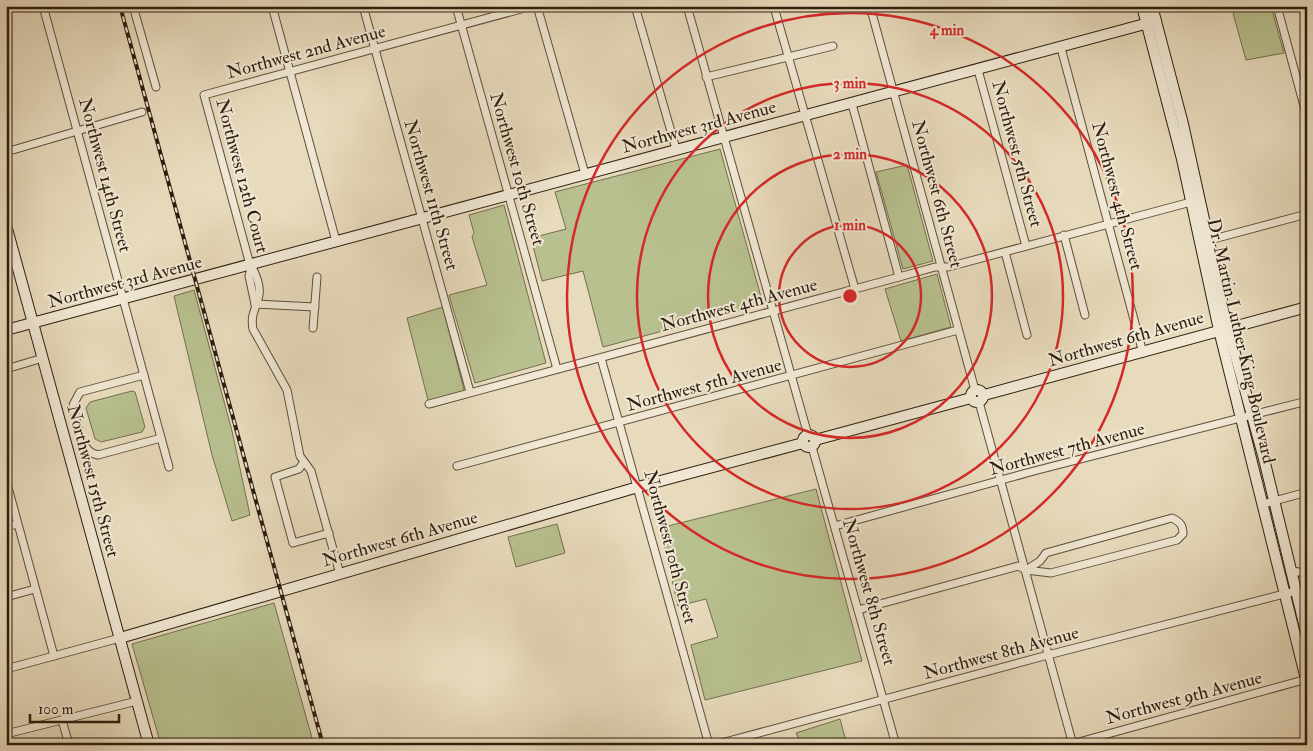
<svg xmlns="http://www.w3.org/2000/svg" width="1313" height="751" font-family="'IM FELL Double Pica',serif">
<style>
.green{fill:#b8c08f;stroke:#736f4f}
.lines{fill:none;stroke-linecap:round;stroke-linejoin:round}
.street-casing{stroke:#5c4d3a;stroke-width:9}
.secondary-casing{stroke:#2e1e0f;stroke-width:12}
.street{stroke:#f0e8d4;stroke-width:7}
.secondary{stroke:#f0e8d4;stroke-width:10}
.rail-casing{stroke:#2e1e0f;stroke-width:4}
.rail{stroke:#f0e8d4;stroke-width:2;stroke-dasharray:5.5;stroke-linecap:butt}
.ring{fill:none;stroke:#d62828;stroke-width:2.5}
.labels{text-anchor:middle;dominant-baseline:central;stroke-width:4;stroke-linejoin:round;paint-order:stroke}
.street-label{font-size:18px;fill:#2e1e0f;stroke:#f0e8d4}
.centre{fill:#d62828;stroke:#f0e8d4;stroke-width:2.5}
.ring-label{font-size:15px;text-anchor:middle;font-weight:bold;fill:#d62828;stroke:#f0e8d4;stroke-width:4;stroke-linejoin:round;paint-order:stroke}
</style>
<rect width="100%" height="100%" fill="#e8dbbd"/>
<filter id="stains"><feTurbulence type="fractalNoise" baseFrequency=".004" numOctaves="4"/><feColorMatrix values="0 0 0 0 .2 0 0 0 0 .09 0 0 0 0 .02 0 0 0 .5 -.17"/></filter>
<radialGradient id="worn" r=".72"><stop offset=".6" stop-color="#630" stop-opacity="0"/><stop offset="1" stop-color="#630" stop-opacity=".3"/></radialGradient>
<g class="green">
<path d="M1231 6H1271L1284 53 1246 60Z"/>
<path d="M720 149 763 304 603 347 583 271 542 281 531 238 566 229 555 192Z"/>
<path d="M907 165 933 261 903 269 876 172Z"/>
<path d="M504 205 546 363 475 383 449 295 487 285 472 237 474 233 469 215Z"/>
<path d="M937 274 951 327 901 341 885 289Z"/>
<path d="M194 290 232 431 250 515 232 521 212 455 174 296Z"/>
<path d="M443 307 466 398 430 408 407 318Z"/>
<path d="M132 391 135 392 145 427 142 432 101 442 95 439 86 408 90 402Z"/>
<path d="M816 489 862 661 705 700 691 645 718 637 706 599 678 606 660 528Z"/>
<path d="M557 524 565 553 516 567 508 537Z"/>
<path d="M274 603 314 745H161L132 644Z"/>
<path d="M840 719 847 745H802L796 733Z"/>
</g>
<g class="lines">
<defs>
<g id="street">
<path d="M43 6 169 467"/>
<path d="M133 6 156 87"/>
<path d="M272 6 336 241"/>
<path d="M363 6 470 392"/>
<path d="M456 6 557 369"/>
<path d="M537 6 585 174"/>
<path d="M635 6 676 149"/>
<path d="M687 6 808 435"/>
<path d="M870 6 975 390"/>
<path d="M1277 6 1307 117"/>
<path d="M774 7 855 289"/>
<path d="M1061 48 1143 353"/>
<path d="M978 70 1026 246"/>
<path d="M706 77 833 46"/>
<path d="M852 104 899 277"/>
<path d="M6 152 142 112"/>
<path d="M1064 235 1085 315"/>
<path d="M1206 241 1307 214"/>
<path d="M1005 252 1027 335"/>
<path d="M251 268 249 276 255 304"/>
<path d="M255 304 315 307"/>
<path d="M313 328 317 277"/>
<path d="M601 358 709 745"/>
<path d="M6 369 43 358"/>
<path d="M144 375 80 392 73 405C77 421 79 452 98 455L161 438"/>
<path d="M979 402 1073 745"/>
<path d="M429 404 899 277 935 267H948L1191 202"/>
<path d="M812 447 896 745"/>
<path d="M303 463 299 469 275 477 293 543 329 533"/>
<path d="M457 466 958 330"/>
<path d="M6 480 54 656"/>
<path d="M1263 504 1307 492"/>
<path d="M835 526 1034 471 1307 401"/>
<path d="M6 527 17 524"/>
<path d="M1291 571 1307 573"/>
<path d="M340 574 311 471 300 456 287 390 253 329C250 313 257 308 259 295 261 285 254 270 249 261L204 95 532 6"/>
<path d="M6 597 35 589"/>
<path d="M858 610 1018 566 1026 570 1051 573 1177 540 1183 534C1183 525 1180 522 1172 518L1046 553 1040 561 1026 570"/>
<path d="M6 669 120 638"/>
<path d="M62 720 69 745"/>
<path d="M6 734 137 701"/>
<path d="M714 745 1048 655 1296 591"/>
<path d="M1068 745 1307 679"/>
</g>
<g id="secondary">
<path d="M1142 6 1182 159 1219 330 1307 683"/>
<path d="M1152 6 1183 124 1228 328 1264 459 1307 636"/>
<path d="M6 225 149 745"/>
<path d="M6 330 1156 21"/>
<circle cx="977" cy="396" r="6"/>
<path d="M984 395 1307 307"/>
<circle cx="809" cy="441" r="6"/>
<path d="M815 440 971 398"/>
<path d="M120 638 638 487 803 443"/>
</g>
</defs>
<use href="#street" class="street-casing"/>
<use href="#secondary" class="secondary-casing"/>
<use href="#street" class="street"/>
<use href="#secondary" class="secondary"/>
<defs>
<path id="rail" d="M120 6 323 745"/>
</defs>
<use href="#rail" class="rail-casing"/>
<use href="#rail" class="rail"/>
</g>
<g class="ring">
<circle cx="850" cy="296" r="71"/>
<circle cx="850" cy="296" r="142"/>
<circle cx="850" cy="296" r="213"/>
<circle cx="850" cy="296" r="283"/>
</g>
<g class="labels">
<g class="street-label">
<text transform="translate(306 52) rotate(-15)">Northwest 2nd Avenue</text>
<text transform="translate(699 127) rotate(-15)">Northwest 3rd Avenue</text>
<text transform="translate(1017 154) rotate(75)">Northwest 5th Street</text>
<text transform="translate(517 169) rotate(74)">Northwest 10th Street</text>
<text transform="translate(105 175) rotate(75)">Northwest 14th Street</text>
<text transform="translate(242 176) rotate(75)">Northwest 12th Court</text>
<text transform="translate(937 194) rotate(75)">Northwest 6th Street</text>
<text transform="translate(431 195) rotate(74)">Northwest 11th Street</text>
<text transform="translate(1117 196) rotate(75)">Northwest 4th Street</text>
<text transform="translate(125 282) rotate(-15)">Northwest 3rd Avenue</text>
<text transform="translate(739 305) rotate(-15)">Northwest 4th Avenue</text>
<text transform="translate(1126 339) rotate(-16)">Northwest 6th Avenue</text>
<text transform="translate(1241 341) rotate(77)">Dr. Martin Luther King Boulevard</text>
<text transform="translate(704 385) rotate(-15)">Northwest 5th Avenue</text>
<text transform="translate(1067 449) rotate(-15)">Northwest 7th Avenue</text>
<text transform="translate(93 481) rotate(75)">Northwest 15th Street</text>
<text transform="translate(400 539) rotate(-16)">Northwest 6th Avenue</text>
<text transform="translate(670 547) rotate(75)">Northwest 10th Street</text>
<text transform="translate(869 592) rotate(74)">Northwest 8th Street</text>
<text transform="translate(1001 653) rotate(-15)">Northwest 8th Avenue</text>
<text transform="translate(1184 698) rotate(-15)">Northwest 9th Avenue</text>
</g>
</g>
<circle cx="850" cy="296" r="8" class="centre"/>
<g class="ring-label">
<text x="947" y="35">4 min</text>
<text x="850" y="88">3 min</text>
<text x="850" y="159">2 min</text>
<text x="850" y="230">1 min</text>
</g>
<rect width="1313" height="751" fill="none" stroke="#e8dbbd" stroke-width="25"/>
<rect x="8" y="8" width="1298" height="736" fill="none" stroke="#2e1e0f" stroke-width="2.5"/>
<rect x="12" y="12" width="1288" height="726" fill="none" stroke="#2e1e0f"/>
<path d="M30 714v8h89v-8" fill="none" stroke="#2e1e0f" stroke-width="2.5"/>
<text x="38" y="714" font-size="15" fill="#2e1e0f" stroke="#f0e8d4" stroke-width="4" paint-order="stroke">100 m</text>
<rect width="100%" height="100%" filter="url(#stains)"/>
<rect width="100%" height="100%" fill="url(#worn)"/>
</svg>
